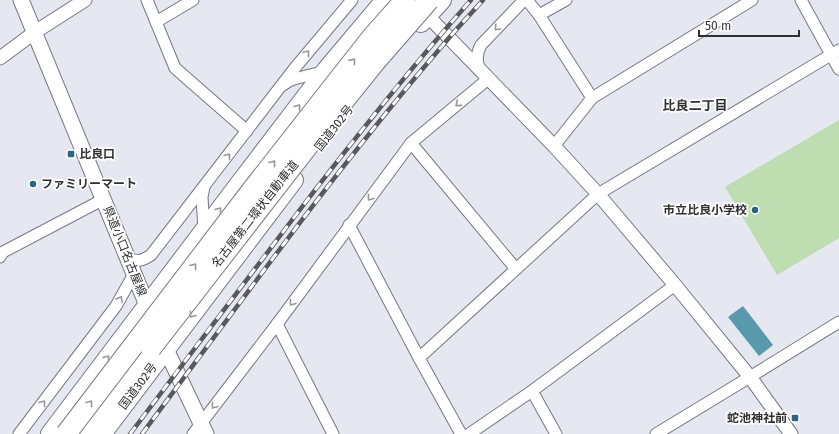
<svg xmlns="http://www.w3.org/2000/svg" width="839" height="434" font-family="'Fira Sans','Noto Sans JP',sans-serif">
<style>
.green{fill:#beddb0}
.water{fill:#5999ac}
.lines{fill:none;stroke-linecap:round;stroke-linejoin:round}
.minor-casing{stroke:#777881;stroke-width:13}
.tertiary-casing{stroke:#777881;stroke-width:15}
.secondary-casing{stroke:#777881;stroke-width:17}
.trunk-casing{stroke:#777881;stroke-width:20}
.motorway-casing{stroke:#777881;stroke-width:22}
.minor{stroke:#fff;stroke-width:11}
.tertiary{stroke:#fff;stroke-width:13}
.secondary{stroke:#fff;stroke-width:15}
.trunk{stroke:#fff;stroke-width:18}
.motorway{stroke:#fff;stroke-width:20}
.rail-casing{stroke:#58585e;stroke-width:4.5}
.rail{stroke:#fff;stroke-width:3;stroke-dasharray:9;stroke-linecap:butt}
.motorway-bridge-casing{stroke:#777881;stroke-width:22;stroke-linecap:butt}
.motorway-bridge{stroke:#fff;stroke-width:20}
.oneway{stroke:#98989a}
.poi-dot{fill:#2c657f;stroke:#fff;stroke-width:1.5}
.labels{text-anchor:middle;dominant-baseline:central;stroke-width:3.5;stroke-linejoin:round;paint-order:stroke}
.street-label{font-size:12px;fill:#303034;stroke:#fff}
.poi-label{font-size:12px;font-weight:bold;fill:#303034;stroke:#fff;text-anchor:start}
.neighbourhood-label{font-size:13px;font-weight:bold;fill:#303034;stroke:#fff}
</style>
<rect width="100%" height="100%" fill="#e5e7f1"/>
<path class="green" d="M839 120V238L777 275 725 187Z"/>
<path class="water" d="M743 306 773 345 759 356 728 317Z"/>
<g class="lines">
<defs>
<g id="minor">
<path d="M147 0 175 68 247 131"/>
<path d="M527 0 539 15 592 98"/>
<path d="M801 0 839 69"/>
<path d="M539 15 566 0"/>
<path d="M156 22 193 0"/>
<path d="M479 70C477 60 476 54 481 45L524 0"/>
<path d="M283 85 289 81 294 79 326 71"/>
<path d="M411 143 516 269"/>
<path d="M554 146 592 98 752 0"/>
<path d="M204 187 202 197 204 230"/>
<path d="M349 225 419 358 461 434"/>
<path d="M0 257 3 252 104 199"/>
<path d="M127 258C138 262 142 261 151 255L294 69 352 0"/>
<path d="M277 324 333 434"/>
<path d="M419 358 598 194 839 50"/>
<path d="M532 391 556 434"/>
<path d="M19 434 116 306 134 274"/>
<path d="M193 434 277 324 411 143 488 79"/>
<path d="M469 434 532 391 675 285"/>
<path d="M656 434 750 377 839 322"/>
</g>
<g id="tertiary">
<path d="M422 10 554 146 598 194 675 285 750 377 791 434"/>
<path d="M0 58 35 32 85 0"/>
</g>
<g id="secondary">
<path d="M21 0 151 315"/>
<path d="M162 341 206 434"/>
</g>
<g id="trunk">
<path d="M421 23 442 0"/>
<path d="M50 434 239 184 326 70 385 0"/>
<path d="M102 434 294 180"/>
</g>
<path id="motorway" d="M87 434 151 348"/>
</defs>
<use href="#minor" class="minor-casing"/>
<use href="#tertiary" class="tertiary-casing"/>
<use href="#secondary" class="secondary-casing"/>
<use href="#trunk" class="trunk-casing"/>
<use href="#motorway" class="motorway-casing"/>
<use href="#minor" class="minor"/>
<use href="#tertiary" class="tertiary"/>
<use href="#secondary" class="secondary"/>
<use href="#trunk" class="trunk"/>
<use href="#motorway" class="motorway"/>
<defs>
<g id="rail">
<path d="M130 434C184 362 238 291 292 220 350 144 408 71 471 0"/>
<path d="M142 434C240 303 336 169 443 45 456 29 470 15 483 0"/>
</g>
</defs>
<use href="#rail" class="rail-casing"/>
<use href="#rail" class="rail"/>
<defs>
<g id="motorway-bridge">
<path d="M151 348 321 129 375 62 429 0"/>
<path d="M66 434 252 190 332 88 373 36 405 0"/>
</g>
</defs>
<use href="#motorway-bridge" class="motorway-bridge-casing"/>
<use href="#motorway-bridge" class="motorway-bridge"/>
</g>
<defs><path id="oneway-chevron" d="M-2-3.5L2.5 0L-2 3.5" fill="none" stroke-width="1.6" stroke-linecap="round" stroke-linejoin="round"/></defs>
<g class="oneway">
<use href="#oneway-chevron" transform="translate(497 28) rotate(134)"/>
<use href="#oneway-chevron" transform="translate(307 53) rotate(-50)"/>
<use href="#oneway-chevron" transform="translate(353 61) rotate(-51)"/>
<use href="#oneway-chevron" transform="translate(458 104) rotate(140)"/>
<use href="#oneway-chevron" transform="translate(298 107) rotate(-52)"/>
<use href="#oneway-chevron" transform="translate(228 156) rotate(-52)"/>
<use href="#oneway-chevron" transform="translate(273 163) rotate(-52)"/>
<use href="#oneway-chevron" transform="translate(370 198) rotate(127)"/>
<use href="#oneway-chevron" transform="translate(219 210) rotate(-53)"/>
<use href="#oneway-chevron" transform="translate(194 266) rotate(-53)"/>
<use href="#oneway-chevron" transform="translate(120 299) rotate(-61)"/>
<use href="#oneway-chevron" transform="translate(292 303) rotate(127)"/>
<use href="#oneway-chevron" transform="translate(192 315) rotate(127)"/>
<use href="#oneway-chevron" transform="translate(107 358) rotate(-53)"/>
<use href="#oneway-chevron" transform="translate(43 403) rotate(-53)"/>
<use href="#oneway-chevron" transform="translate(90 403) rotate(-53)"/>
<use href="#oneway-chevron" transform="translate(214 406) rotate(127)"/>
</g>
<g class="poi-dot">
<rect x="67" y="150" width="8" height="8" rx="2"/>
<circle cx="33" cy="184" r="4"/>
<circle cx="755" cy="210" r="4"/>
<rect x="791" y="414" width="8" height="8" rx="2"/>
</g>
<g class="labels">
<g class="street-label">
<text transform="translate(334 128) rotate(-52)">国道302号</text>
<text transform="translate(255 214) rotate(-52)">名古屋第二環状自動車道</text>
<text transform="translate(125 251) rotate(68)">県道小口名古屋線</text>
<text transform="translate(138 386) rotate(-53)">国道302号</text>
</g>
<g class="poi-label">
<text x="79" y="154">比良口</text>
<text x="41" y="184">ファミリーマート</text>
<text x="747" y="210" text-anchor="end">市立比良小学校</text>
<text x="787" y="418" text-anchor="end">蛇池神社前</text>
</g>
<g class="neighbourhood-label">
<text x="695" y="105">比良二丁目</text>
</g>
</g>
<path d="M699 30v6h100v-6" fill="none" stroke="#303034" stroke-width="2"/>
<text x="705" y="30" font-size="12" fill="#303034" stroke="#ffffff" stroke-width="3" paint-order="stroke">50 m</text>
</svg>
